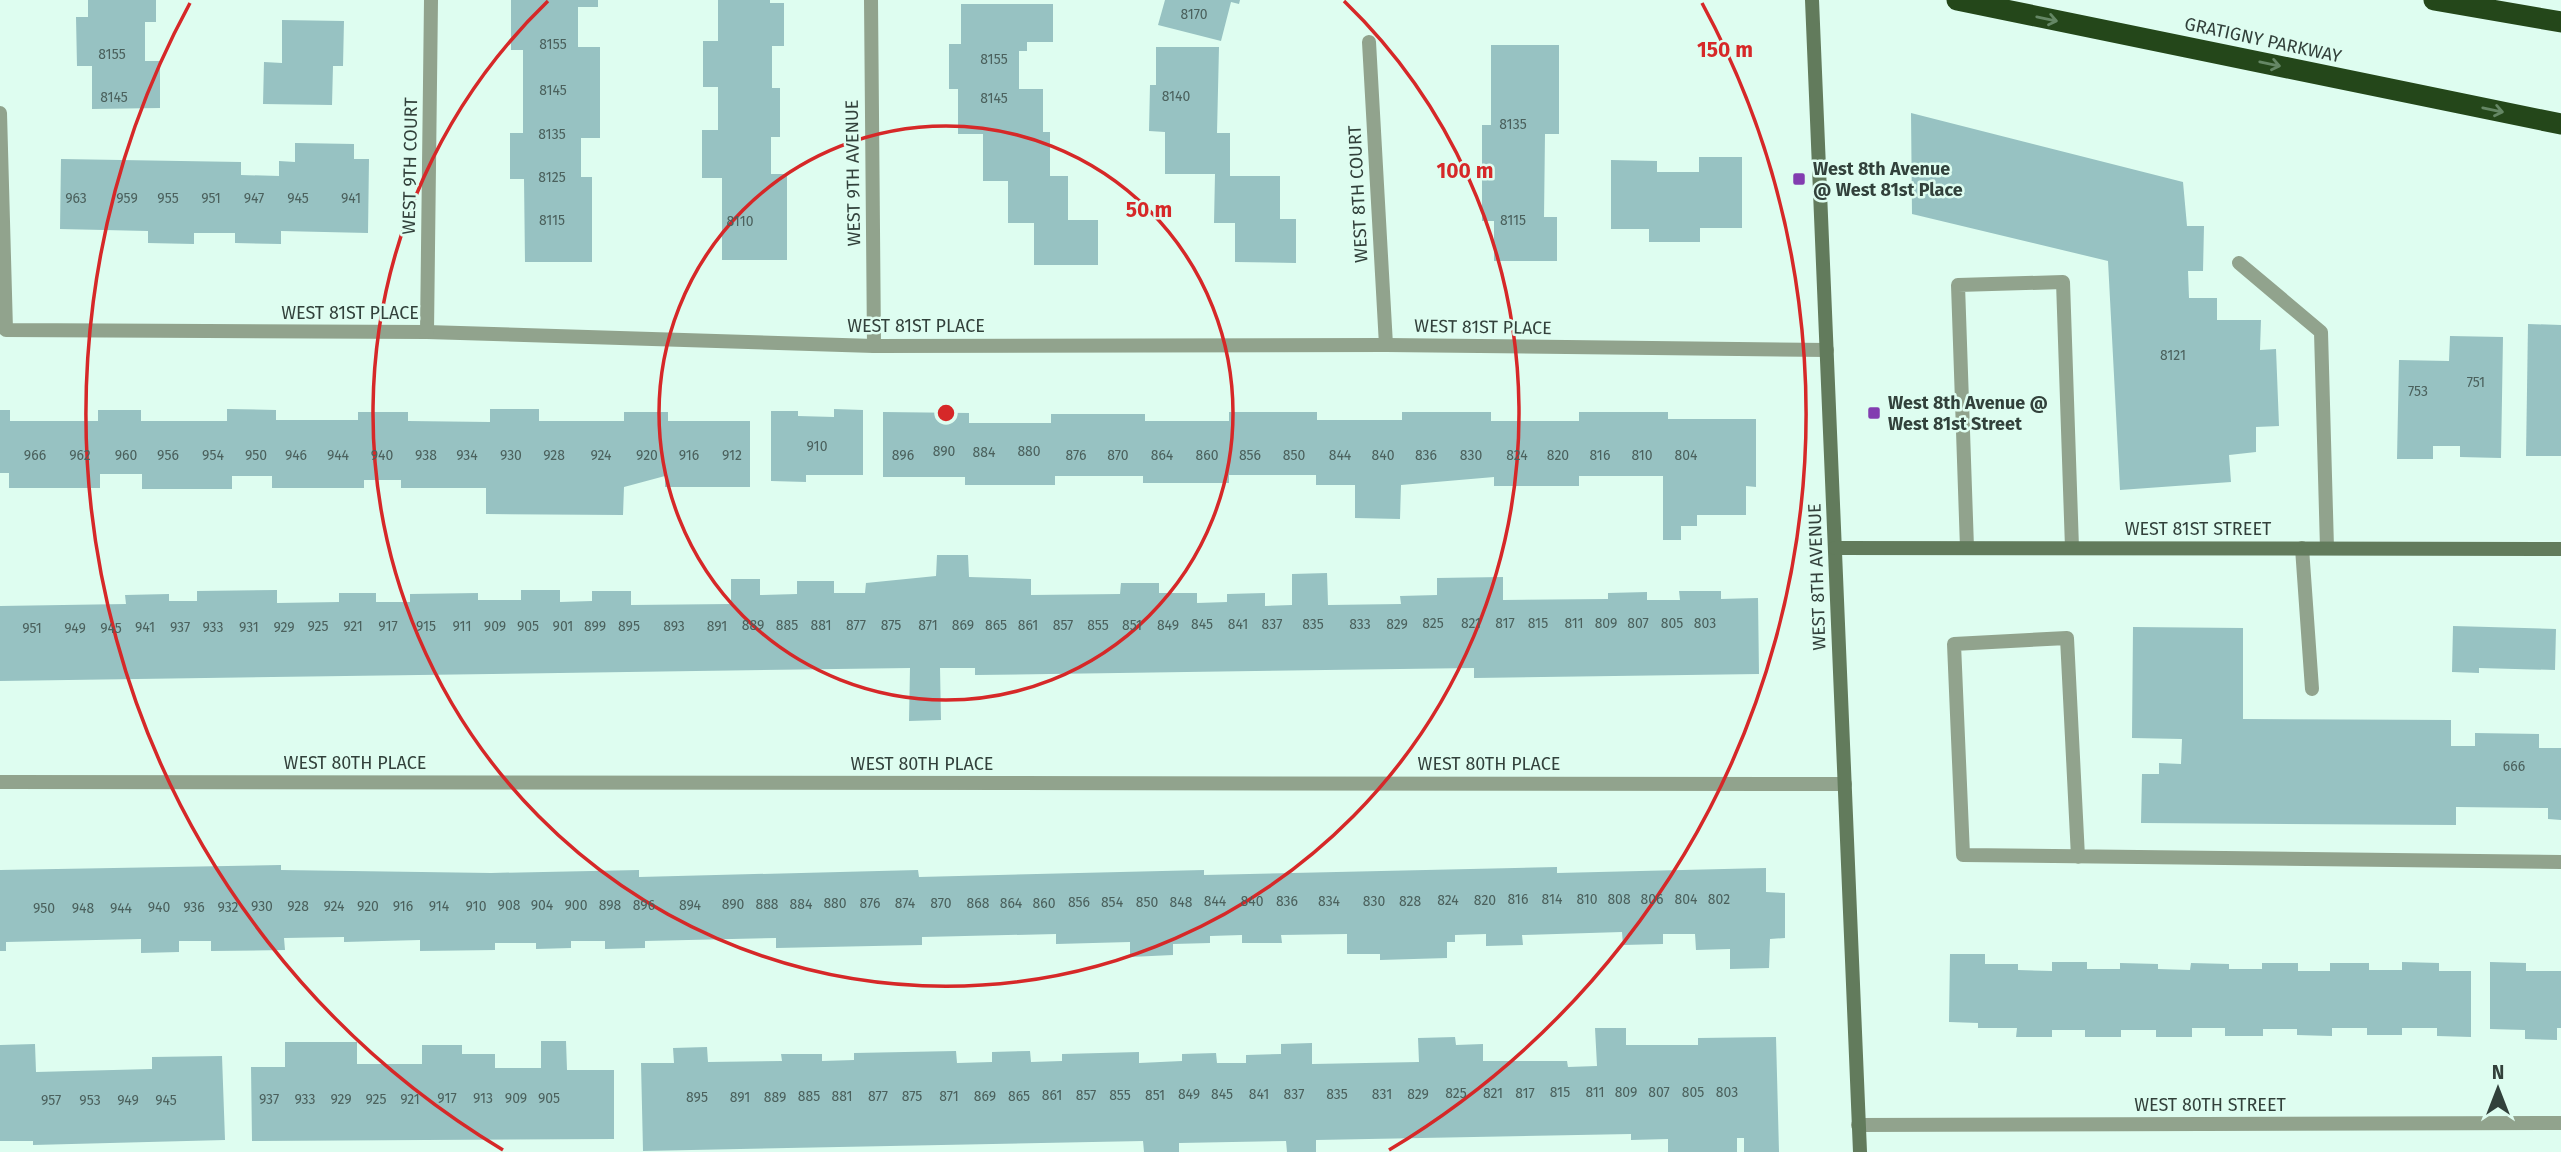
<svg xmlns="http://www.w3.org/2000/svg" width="2561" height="1152" font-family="'Fira Sans',sans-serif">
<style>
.building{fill:#97c2c2}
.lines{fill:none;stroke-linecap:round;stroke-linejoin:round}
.lane{stroke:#91a38d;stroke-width:14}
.street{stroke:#91a38d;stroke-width:14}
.secondary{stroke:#627b5c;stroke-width:14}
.highway{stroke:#24471a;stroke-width:21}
.oneway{stroke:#658765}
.ring{fill:none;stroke:#d62828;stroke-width:3.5}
.poi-dot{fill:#823db0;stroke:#defdf0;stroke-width:2.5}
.labels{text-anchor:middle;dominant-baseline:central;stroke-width:5;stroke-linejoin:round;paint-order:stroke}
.number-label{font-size:14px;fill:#4b615d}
.street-label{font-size:18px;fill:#32413b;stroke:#defdf0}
.poi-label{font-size:18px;font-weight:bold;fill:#32413b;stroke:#defdf0;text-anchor:start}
.centre{fill:#d62828;stroke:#defdf0;stroke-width:3.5}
.ring-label{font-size:21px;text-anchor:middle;font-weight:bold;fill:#d62828;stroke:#defdf0;stroke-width:5;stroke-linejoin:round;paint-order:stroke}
</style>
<rect width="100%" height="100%" fill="#defdf0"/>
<g class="building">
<path d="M88 0H156V22H145V61H160V108L92 109V66H77L76 17H88Z"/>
<path d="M511 0H598V7H578V47H600V138H581V177H592V262H525L524 179H510V133H523V50H511Z"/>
<path d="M718 0H770V3H784V46H772V88H780V137H771V174H787V260H722V178H702V130H718V87H703V41H718Z"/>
<path d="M1165 0H1240L1239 4 1231 2 1221 41 1158 25Z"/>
<path d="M961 4H1053V42H1027V51H1019V89H1043V132H1050V176H1068V220H1098V265H1034V223H1008V181H983V134H958V89H949V44H961Z"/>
<path d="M282 20 344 21 343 66H333L332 105 263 104 264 62 282 63Z"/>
<path d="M1491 45H1559V134H1545L1544 217H1557V261H1494V221H1482V125H1491Z"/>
<path d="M1156 47H1219L1217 133H1230V176H1280V219H1296V263L1235 262V223H1214L1215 174H1165V132L1149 131 1150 85H1156Z"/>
<path d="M1911 113 2183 182 2187 226H2204L2203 271H2188L2189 298H2217V320H2261L2260 350 2276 349 2279 426 2256 427V452L2229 455 2231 482 2120 490 2108 261 1912 214Z"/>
<path d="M295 143 354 144V159H369L368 233 281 231V244L235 243V233H194V244L148 243V231L60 229 61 159 241 162V175L279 176V161L295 162Z"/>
<path d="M1699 157H1742V228H1700V242H1649V229H1611V160L1657 161V172H1699Z"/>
<path d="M2528 324 2561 325V456H2526Z"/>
<path d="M2450 336 2503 337 2501 458 2460 457V446H2433V459H2397L2399 360 2449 361Z"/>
<path d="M227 409 276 410V420H358V412H408V421L490 422V409H539V421H624V412H668V421H750V487H665V476L624 487 623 515 486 514V488H401V480H364V488H272V476H232V489H142V474H100V488H9V473H0V410H10V421H98V410H141V421H227Z"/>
<path d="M834 409 863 410V475H806V482L771 481V411H798V416L834 417Z"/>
<path d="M883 412 969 413V423H1051V414H1145V421H1229V412H1317V420H1402V412H1491V421H1579V412H1668V419H1756V487L1746 486V515H1697V526H1681V540H1663V476H1579V486H1494V477L1401 485 1400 519 1355 518V485H1316V475H1229V483H1143V476H1055V485H965V477H883Z"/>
<path d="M937 555H968L969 577 1031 579V595L1120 594 1121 583H1159V593H1197V603L1227 602V594L1265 593V606L1292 605V574L1327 573 1328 605 1401 604 1400 596 1437 595V578L1503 577V600L1608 599V593L1647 592V600H1680L1679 591H1721V599L1758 598 1759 674 1474 678V668L975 675V668H940L941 720 909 721 910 668 0 681V606L126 604 125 595 169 594V601H197V591L277 590V603L339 602V593H376V602H410V594L478 593V600H521V590H560V602L592 601V591H631V605L731 604V579H760V595L797 594V581H834V593H865L866 583 936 576Z"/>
<path d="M2453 626 2556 629 2555 670 2479 668V673L2452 672Z"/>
<path d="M2133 627 2243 628V719L2451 720V746H2475V733L2539 734V748H2561V820L2548 819V808L2456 807V825L2141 823 2142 774H2159V763L2181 764 2182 739 2132 738Z"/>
<path d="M281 865V870L491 873 639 870V877L918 870 919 877 1204 870V875L1557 867V873L1766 868V892L1785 893V938L1770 939 1769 968 1730 969V949L1696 950 1695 934H1663V944L1623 945 1622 932 1522 935 1523 945 1486 946V934L1455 935V942H1447V958L1380 960V954H1347V934L1281 935 1282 943H1242V935L1210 936V943L1173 944V955L1130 957V942L1056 944V934L922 937V945L776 948V938L645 941V948L605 949V941H571V948L536 949V943H495V950L420 951V940L344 942V937L284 938 285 950 211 951V941H179V952L141 953V939L6 942V951H0V870Z"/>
<path d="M1950 954H1985V964H2018V970L2052 971V962H2087V969H2120V963L2158 964V969L2190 970 2191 963 2229 964V969H2262V963H2298V971H2330V963H2369V970H2402V962L2439 963V971H2471V1037L2437 1036V1028H2402V1035H2367V1028H2332V1036L2297 1035V1029H2263V1036H2225V1028H2192V1037H2156V1030H2121V1037H2085V1030H2052V1037H2016L2017 1028H1978V1023L1949 1022Z"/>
<path d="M2490 962 2526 963V971H2561V1028H2557V1040L2525 1039V1030L2490 1029Z"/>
<path d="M1595 1028H1626V1045H1698V1038L1776 1037 1779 1152H1744V1138H1737V1152H1668V1139L1631 1140V1134L1316 1140V1152H1287L1286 1141 1179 1143V1152H1144L1143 1141 643 1151 641 1063H674L673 1048 707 1047 708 1062 782 1061 781 1054H822V1061L854 1060V1053L956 1051 957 1063 992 1062V1052L1030 1051 1031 1062 1062 1061V1054L1139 1052V1063L1182 1061V1054L1216 1053 1217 1063H1246V1055L1281 1054V1044L1312 1043V1064L1419 1062 1418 1038 1455 1037 1456 1045 1483 1044V1061H1567L1568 1067 1597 1066Z"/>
<path d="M541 1041H566L567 1070H614V1139L252 1141 251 1067H285V1042H357V1064H422V1045H462V1054H495V1068H541Z"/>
<path d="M35 1044 36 1072 152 1069V1057L222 1056 225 1140 33 1145V1141H0V1045Z"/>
</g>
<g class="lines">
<g class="lane">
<path d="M2239 263 2321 332 2327 548"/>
<path d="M1967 548 1958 285 2063 282 2072 548"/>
<path d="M2302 548 2312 689"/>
<path d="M2078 857 2067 638 1954 644 1963 855 2561 862"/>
</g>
<g class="street">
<path d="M871 0 874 346"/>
<path d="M1369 42 1386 345"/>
<path d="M0 113 6 330 427 332 874 346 1386 345 1827 350"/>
<path d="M427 332 431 0"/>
<path d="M0 782 1845 784"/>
<path d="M1858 1125 2561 1123"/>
</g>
<g class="secondary">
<path d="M1812 0 1860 1152"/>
<path d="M1835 548 2561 549"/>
</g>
<g class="highway">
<path d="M1957 0 2561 124"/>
<path d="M2434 0 2561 22"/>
</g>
</g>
<defs><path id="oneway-shaft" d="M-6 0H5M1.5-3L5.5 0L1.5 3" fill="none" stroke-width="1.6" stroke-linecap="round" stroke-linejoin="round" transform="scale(1.75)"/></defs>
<g class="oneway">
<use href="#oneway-shaft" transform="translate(2047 19) rotate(12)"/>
<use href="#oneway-shaft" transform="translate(2270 64) rotate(12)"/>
<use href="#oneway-shaft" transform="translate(2493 110) rotate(12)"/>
</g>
<g class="ring">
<circle cx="946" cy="413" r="287"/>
<path d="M1344 1A573 573 0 1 1 548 1"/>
<path d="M503 1150A860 860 0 0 1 190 3M1702 3A860 860 0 0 1 1389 1150"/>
</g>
<g class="poi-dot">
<rect x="1792" y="172" width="14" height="14" rx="3.5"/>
<rect x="1867" y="406" width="14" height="14" rx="3.5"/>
</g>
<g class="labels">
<g class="number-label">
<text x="1194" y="14">8170</text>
<text x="553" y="44">8155</text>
<text x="112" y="54">8155</text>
<text x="994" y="59">8155</text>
<text x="553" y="90">8145</text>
<text x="1176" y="96">8140</text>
<text x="114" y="97">8145</text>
<text x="994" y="98">8145</text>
<text x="1513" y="124">8135</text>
<text x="552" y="134">8135</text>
<text x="552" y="177">8125</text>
<text x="76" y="198">963</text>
<text x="127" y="198">959</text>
<text x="168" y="198">955</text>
<text x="211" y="198">951</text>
<text x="254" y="198">947</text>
<text x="298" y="198">945</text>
<text x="351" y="198">941</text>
<text x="552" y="220">8115</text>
<text x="1513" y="220">8115</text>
<text x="740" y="221">8110</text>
<text x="2173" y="355">8121</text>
<text x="2476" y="382">751</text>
<text x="2418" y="391">753</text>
<text x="817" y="446">910</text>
<text x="944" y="451">890</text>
<text x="1029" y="451">880</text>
<text x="984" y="452">884</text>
<text x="35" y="455">966</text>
<text x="80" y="455">962</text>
<text x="126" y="455">960</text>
<text x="168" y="455">956</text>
<text x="213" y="455">954</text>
<text x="256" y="455">950</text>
<text x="296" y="455">946</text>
<text x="338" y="455">944</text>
<text x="382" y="455">940</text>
<text x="426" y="455">938</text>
<text x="467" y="455">934</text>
<text x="511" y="455">930</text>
<text x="554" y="455">928</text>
<text x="601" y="455">924</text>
<text x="647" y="455">920</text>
<text x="689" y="455">916</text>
<text x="732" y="455">912</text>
<text x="903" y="455">896</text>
<text x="1076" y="455">876</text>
<text x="1118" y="455">870</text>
<text x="1162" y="455">864</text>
<text x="1207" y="455">860</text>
<text x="1250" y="455">856</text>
<text x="1294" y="455">850</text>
<text x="1340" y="455">844</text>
<text x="1383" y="455">840</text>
<text x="1426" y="455">836</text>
<text x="1471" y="455">830</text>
<text x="1517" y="455">824</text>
<text x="1558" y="455">820</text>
<text x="1600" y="455">816</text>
<text x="1642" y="455">810</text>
<text x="1686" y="455">804</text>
<text x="1433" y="623">825</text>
<text x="1471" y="623">821</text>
<text x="1505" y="623">817</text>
<text x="1538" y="623">815</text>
<text x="1574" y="623">811</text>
<text x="1606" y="623">809</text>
<text x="1638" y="623">807</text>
<text x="1672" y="623">805</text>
<text x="1705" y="623">803</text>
<text x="1202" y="624">845</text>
<text x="1238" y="624">841</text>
<text x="1272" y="624">837</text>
<text x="1313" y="624">835</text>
<text x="1360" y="624">833</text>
<text x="1397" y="624">829</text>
<text x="753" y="625">889</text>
<text x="787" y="625">885</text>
<text x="821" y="625">881</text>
<text x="856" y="625">877</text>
<text x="891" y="625">875</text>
<text x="928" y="625">871</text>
<text x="963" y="625">869</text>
<text x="996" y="625">865</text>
<text x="1028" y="625">861</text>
<text x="1063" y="625">857</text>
<text x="1098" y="625">855</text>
<text x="1132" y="625">851</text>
<text x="1168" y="625">849</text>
<text x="318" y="626">925</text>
<text x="353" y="626">921</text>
<text x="388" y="626">917</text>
<text x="426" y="626">915</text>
<text x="462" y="626">911</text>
<text x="495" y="626">909</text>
<text x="528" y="626">905</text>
<text x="563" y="626">901</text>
<text x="595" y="626">899</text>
<text x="629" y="626">895</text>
<text x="674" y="626">893</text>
<text x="717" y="626">891</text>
<text x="145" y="627">941</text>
<text x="180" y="627">937</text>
<text x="213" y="627">933</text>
<text x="249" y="627">931</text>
<text x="284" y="627">929</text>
<text x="32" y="628">951</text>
<text x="75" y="628">949</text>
<text x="111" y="628">945</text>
<text x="2514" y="766">666</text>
<text x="1518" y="899">816</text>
<text x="1552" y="899">814</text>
<text x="1587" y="899">810</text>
<text x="1619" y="899">808</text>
<text x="1652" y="899">806</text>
<text x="1686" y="899">804</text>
<text x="1719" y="899">802</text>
<text x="1448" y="900">824</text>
<text x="1485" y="900">820</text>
<text x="1215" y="901">844</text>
<text x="1252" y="901">840</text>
<text x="1287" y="901">836</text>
<text x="1329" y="901">834</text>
<text x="1374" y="901">830</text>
<text x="1410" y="901">828</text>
<text x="1079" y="902">856</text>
<text x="1112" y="902">854</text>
<text x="1147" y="902">850</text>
<text x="1181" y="902">848</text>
<text x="835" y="903">880</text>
<text x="870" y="903">876</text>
<text x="905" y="903">874</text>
<text x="941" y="903">870</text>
<text x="978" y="903">868</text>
<text x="1011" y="903">864</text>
<text x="1044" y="903">860</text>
<text x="733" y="904">890</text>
<text x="767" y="904">888</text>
<text x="801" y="904">884</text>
<text x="509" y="905">908</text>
<text x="542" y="905">904</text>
<text x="576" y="905">900</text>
<text x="610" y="905">898</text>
<text x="644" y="905">896</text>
<text x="690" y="905">894</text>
<text x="262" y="906">930</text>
<text x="298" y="906">928</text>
<text x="334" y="906">924</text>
<text x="368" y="906">920</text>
<text x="403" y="906">916</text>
<text x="439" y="906">914</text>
<text x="476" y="906">910</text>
<text x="159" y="907">940</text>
<text x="194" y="907">936</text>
<text x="228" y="907">932</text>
<text x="44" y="908">950</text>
<text x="83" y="908">948</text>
<text x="121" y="908">944</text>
<text x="1560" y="1092">815</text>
<text x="1595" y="1092">811</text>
<text x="1626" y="1092">809</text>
<text x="1659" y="1092">807</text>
<text x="1693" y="1092">805</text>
<text x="1727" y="1092">803</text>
<text x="1456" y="1093">825</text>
<text x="1493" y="1093">821</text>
<text x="1525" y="1093">817</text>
<text x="1189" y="1094">849</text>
<text x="1222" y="1094">845</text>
<text x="1259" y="1094">841</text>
<text x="1294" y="1094">837</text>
<text x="1337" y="1094">835</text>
<text x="1382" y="1094">831</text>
<text x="1418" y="1094">829</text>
<text x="1052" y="1095">861</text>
<text x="1086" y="1095">857</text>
<text x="1120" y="1095">855</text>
<text x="1155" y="1095">851</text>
<text x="809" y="1096">885</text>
<text x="842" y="1096">881</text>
<text x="878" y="1096">877</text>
<text x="912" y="1096">875</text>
<text x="949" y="1096">871</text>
<text x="985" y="1096">869</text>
<text x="1019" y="1096">865</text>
<text x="697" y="1097">895</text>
<text x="740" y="1097">891</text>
<text x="775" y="1097">889</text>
<text x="447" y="1098">917</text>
<text x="483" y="1098">913</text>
<text x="516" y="1098">909</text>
<text x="549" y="1098">905</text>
<text x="269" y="1099">937</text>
<text x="305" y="1099">933</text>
<text x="341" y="1099">929</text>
<text x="376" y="1099">925</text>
<text x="410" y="1099">921</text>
<text x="51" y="1100">957</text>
<text x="90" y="1100">953</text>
<text x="128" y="1100">949</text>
<text x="166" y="1100">945</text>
</g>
<g class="street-label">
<text transform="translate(2263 40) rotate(12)">GRATIGNY PARKWAY</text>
<text transform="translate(410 166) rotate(-89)">WEST 9TH COURT</text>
<text transform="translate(853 173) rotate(-91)">WEST 9TH AVENUE</text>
<text transform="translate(1358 194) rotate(-93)">WEST 8TH COURT</text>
<text x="350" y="313">WEST 81ST PLACE</text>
<text x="916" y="326">WEST 81ST PLACE</text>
<text transform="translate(1483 327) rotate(1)">WEST 81ST PLACE</text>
<text x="2198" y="529">WEST 81ST STREET</text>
<text transform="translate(1817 577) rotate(-92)">WEST 8TH AVENUE</text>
<text x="355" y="763">WEST 80TH PLACE</text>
<text x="922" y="764">WEST 80TH PLACE</text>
<text x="1489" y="764">WEST 80TH PLACE</text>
<text x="2210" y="1105">WEST 80TH STREET</text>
</g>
<g class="poi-label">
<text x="1813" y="169">West 8th Avenue<tspan x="1813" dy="21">@ West 81st Place</tspan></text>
<text x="1888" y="403">West 8th Avenue @<tspan x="1888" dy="21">West 81st Street</tspan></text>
</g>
</g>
<circle cx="946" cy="413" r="10" class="centre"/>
<g class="ring-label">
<text x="1725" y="57">150 m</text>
<text x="1465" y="178">100 m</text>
<text x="1149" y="217">50 m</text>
</g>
<g transform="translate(2498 1089)" stroke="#defdf0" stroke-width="5" paint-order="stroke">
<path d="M0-5L12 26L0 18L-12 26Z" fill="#32413b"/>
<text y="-10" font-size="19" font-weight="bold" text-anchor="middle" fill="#32413b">N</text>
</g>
</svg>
